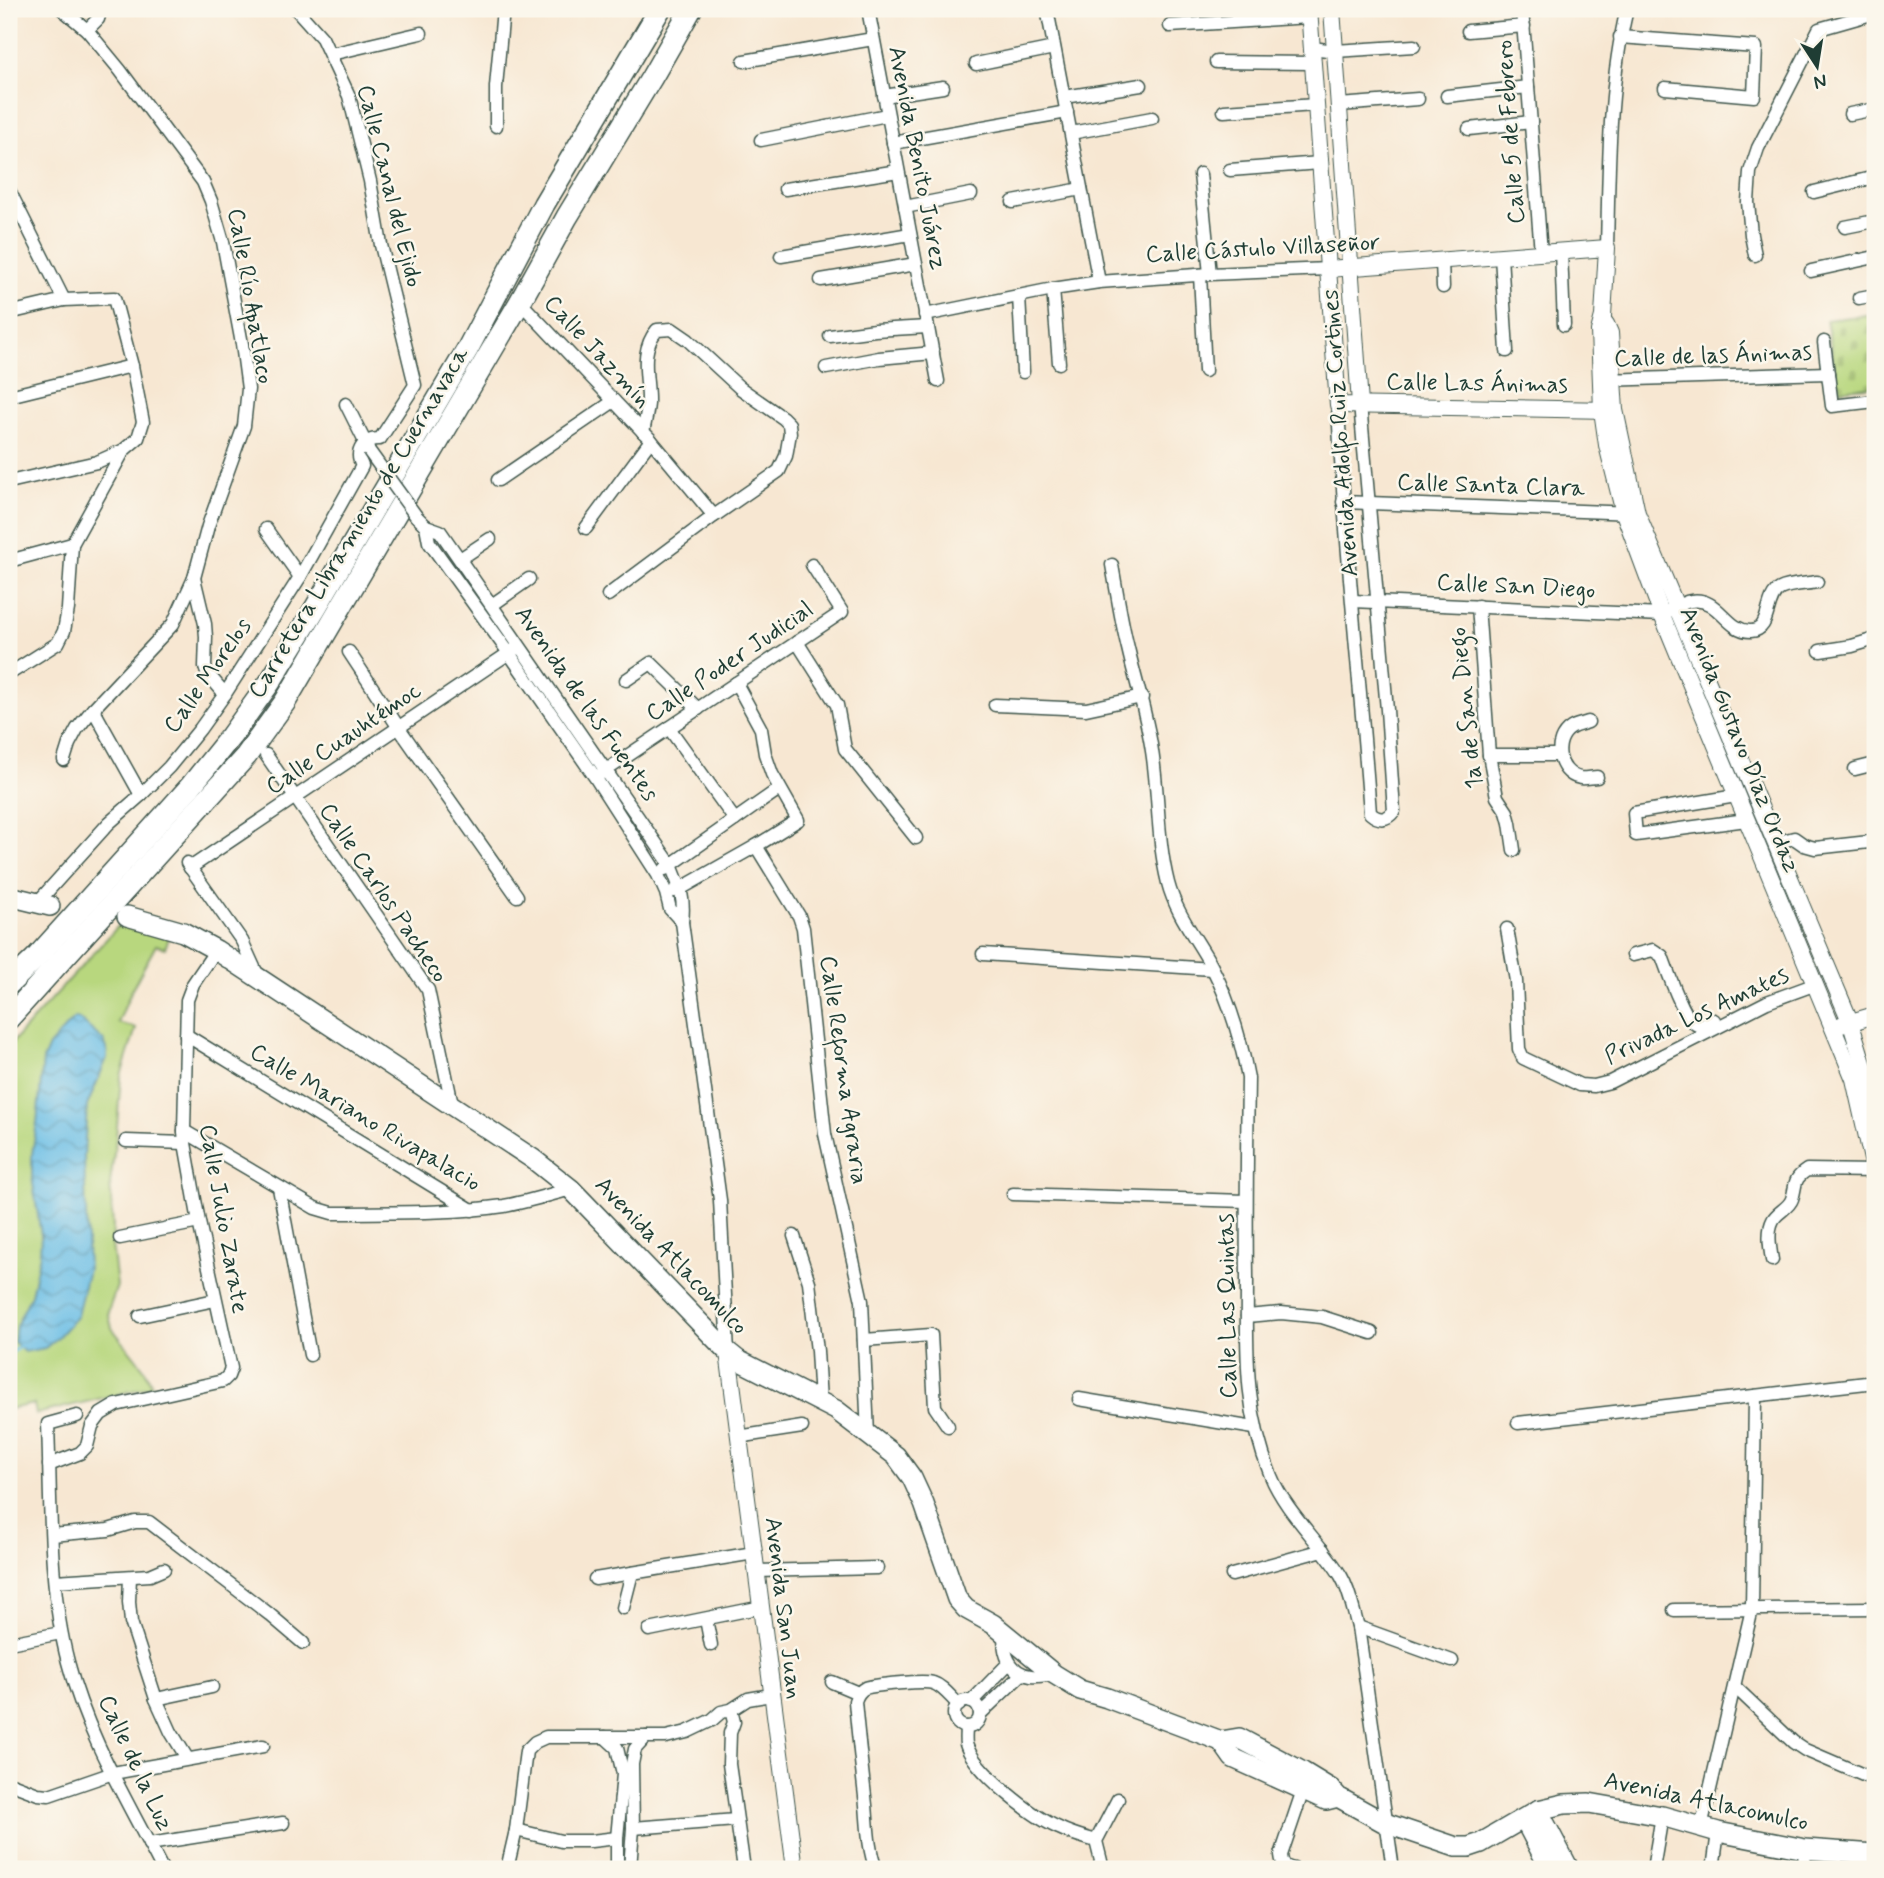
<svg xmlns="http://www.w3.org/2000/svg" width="1884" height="1878" font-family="Mynerve,sans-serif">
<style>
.cemetery{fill:url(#cemetery-stones);stroke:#6c8a59;stroke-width:2}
.green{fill:#b8d77e;stroke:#6c8a59;stroke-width:2}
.water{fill:url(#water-waves);stroke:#447d8c;stroke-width:2}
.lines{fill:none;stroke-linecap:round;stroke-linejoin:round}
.stream{stroke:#69bde5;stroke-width:3.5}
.minor-casing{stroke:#3f564c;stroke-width:15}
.tertiary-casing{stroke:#3f564c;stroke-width:18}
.secondary-casing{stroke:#3f564c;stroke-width:22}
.trunk-casing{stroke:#3f564c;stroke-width:24}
.minor{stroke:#fff;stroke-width:12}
.tertiary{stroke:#fff;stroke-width:16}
.secondary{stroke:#fff;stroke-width:19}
.trunk{stroke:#fff;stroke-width:21}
.minor-bridge-casing{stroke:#3f564c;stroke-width:15;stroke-linecap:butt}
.minor-bridge{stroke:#fff;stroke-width:12}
.labels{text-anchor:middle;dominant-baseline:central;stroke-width:5;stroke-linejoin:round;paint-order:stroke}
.street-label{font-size:24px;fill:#1f3d34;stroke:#fbf7ec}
</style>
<defs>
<pattern id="cemetery-stones" width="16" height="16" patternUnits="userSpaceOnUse" patternTransform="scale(1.75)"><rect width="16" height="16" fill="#b8d77e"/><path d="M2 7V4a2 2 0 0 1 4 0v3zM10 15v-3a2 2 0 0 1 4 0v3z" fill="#9eb96e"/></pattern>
<pattern id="water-waves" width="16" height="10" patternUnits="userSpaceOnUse" patternTransform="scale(1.75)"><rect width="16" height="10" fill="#69bde5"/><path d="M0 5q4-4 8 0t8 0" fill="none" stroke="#569bba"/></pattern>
</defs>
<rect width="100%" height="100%" fill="#fbf7ec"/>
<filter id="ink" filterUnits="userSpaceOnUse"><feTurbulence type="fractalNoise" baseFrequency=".0143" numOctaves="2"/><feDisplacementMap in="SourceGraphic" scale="14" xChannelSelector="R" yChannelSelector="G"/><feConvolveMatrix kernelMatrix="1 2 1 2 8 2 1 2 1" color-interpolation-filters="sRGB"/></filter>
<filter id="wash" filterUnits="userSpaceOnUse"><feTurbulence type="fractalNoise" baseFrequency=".00686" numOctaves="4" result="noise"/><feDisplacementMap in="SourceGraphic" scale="28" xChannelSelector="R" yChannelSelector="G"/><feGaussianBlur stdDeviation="1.57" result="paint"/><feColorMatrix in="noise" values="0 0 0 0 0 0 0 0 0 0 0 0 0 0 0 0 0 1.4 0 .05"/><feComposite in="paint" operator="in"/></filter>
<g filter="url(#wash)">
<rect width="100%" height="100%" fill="#f7e7d2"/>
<path class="cemetery" d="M1875 314V386L1839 390 1826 320Z"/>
<path class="green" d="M120 924 171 933 165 948 156 945 132 989 118 1023 136 1028 121 1076 116 1139 110 1183 113 1228 112 1244 117 1286 108 1312 112 1328 145 1370 152 1386 36 1414 34 1404 9 1409V1046Z"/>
<path class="water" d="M75 1018 79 1019 103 1040 107 1048V1058L87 1106 84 1157 88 1269 77 1316 56 1339 45 1348 24 1352 14 1342 16 1326 31 1295 40 1254 41 1235 32 1177V1154L37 1123 43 1060 49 1046 72 1020Z"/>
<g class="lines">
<path class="stream" d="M9 1354 19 1347"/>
</g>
</g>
<g filter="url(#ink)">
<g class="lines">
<defs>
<g id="minor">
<path d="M62 9 87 30 120 70 203 182 211 201 223 242 242 344 248 389 244 426 208 526 194 578 173 624 93 709 77 729 69 744 64 760"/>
<path d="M868 9 938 381"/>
<path d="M1047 9 1099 282"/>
<path d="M1522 9 1541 253"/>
<path d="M1170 26 1309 17"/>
<path d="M87 30 98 19 101 9"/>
<path d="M1468 31 1524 26"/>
<path d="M1620 37 1756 47 1754 96 1665 88"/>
<path d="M1312 48 1335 51 1414 46"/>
<path d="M331 54 421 33"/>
<path d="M744 61 873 39"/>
<path d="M1216 62 1313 63"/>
<path d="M976 64 1054 48"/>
<path d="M884 96 943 87"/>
<path d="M1447 96 1528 87"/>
<path d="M1064 97 1141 85"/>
<path d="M1339 105 1418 99"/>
<path d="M1224 111 1316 105"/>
<path d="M1850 114 1875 109"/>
<path d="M496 126V87L503 9"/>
<path d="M1469 129 1531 122"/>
<path d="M1071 133 1152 118"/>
<path d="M761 140 887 115"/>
<path d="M893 143 1067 112"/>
<path d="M1230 170 1320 163"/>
<path d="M1200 174 1210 274"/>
<path d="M785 189 898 171"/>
<path d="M9 190 64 300"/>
<path d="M1814 192 1875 177"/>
<path d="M1013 202 1081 189"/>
<path d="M905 207 971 194"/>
<path d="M1845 227 1875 221"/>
<path d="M1607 248C1609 168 1608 87 1627 9"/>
<path d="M1561 251 1564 325"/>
<path d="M1755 255 1751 235 1748 202 1750 172 1758 148 1819 29 1875 13"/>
<path d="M781 256 910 234"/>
<path d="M1501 256 1507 351"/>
<path d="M1442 261 1443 287"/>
<path d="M1811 271 1875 257"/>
<path d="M1200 275 1205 371"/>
<path d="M821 280 916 264"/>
<path d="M1053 289 1059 363"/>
<path d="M1019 296 1023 372"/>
<path d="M1859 298 1875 295"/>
<path d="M520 302 651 440 714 516"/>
<path d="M9 313 64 300 114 298 132 366 143 422 138 438 124 450 97 462 9 482"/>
<path d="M925 315 1053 289 1099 282 1210 274 1328 269"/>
<path d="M830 336 875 330 928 327"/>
<path d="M1824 342 1832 406 1875 401"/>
<path d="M826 368 879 358 933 353"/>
<path d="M1604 380 1828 373"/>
<path d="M9 396 132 366"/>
<path d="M346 404 368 448"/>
<path d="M1338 405C1344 541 1360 677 1370 813 1379 821 1387 820 1394 811L1387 710 1360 404"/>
<path d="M498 480 614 401"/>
<path d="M1343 502 1633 513"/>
<path d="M416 516 426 526 440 531 671 865C680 887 685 898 682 922L720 1200 728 1352"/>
<path d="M426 526 429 542 509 653 595 777 658 875 666 893 670 909 682 922"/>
<path d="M586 528 651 440"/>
<path d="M266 529 300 577"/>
<path d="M460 559 490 539"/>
<path d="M9 561 72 544"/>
<path d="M1112 565C1117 592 1121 621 1128 648 1136 683 1147 716 1152 751 1159 795 1157 840 1168 883 1176 914 1197 939 1212 967 1230 1002 1241 1040 1248 1078 1247 1144 1246 1210 1247 1276 1247 1347 1243 1408 1271 1476 1285 1511 1321 1543 1341 1576 1350 1591 1353 1610 1358 1627L1393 1869"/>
<path d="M194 578 205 624 206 637 205 667 207 673 225 694"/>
<path d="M608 595 714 516 779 471 786 456 790 433 789 424 783 418 740 388 688 340 672 329 657 330C638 353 649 377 648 404 647 414 645 423 643 432"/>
<path d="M1353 601 1662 615C1671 610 1682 602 1691 601 1719 596 1726 632 1751 631 1772 630 1764 598 1780 589 1789 584 1806 584 1817 582"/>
<path d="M492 605 529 579"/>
<path d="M1478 606 1489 755 1497 797 1507 812 1510 823 1514 850"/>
<path d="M797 642 837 705 845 749 916 838"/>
<path d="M1820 651 1852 646 1875 639"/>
<path d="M349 652 399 728 517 896"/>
<path d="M9 674 58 643 64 631 68 609 72 544 124 450"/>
<path d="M626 680 651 663 698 709"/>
<path d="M995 705 1086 709 1142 697"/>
<path d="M93 709 141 795"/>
<path d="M1588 722C1583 724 1575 725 1571 728 1552 740 1557 773 1580 778 1585 779 1592 777 1597 777"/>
<path d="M669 728 735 820"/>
<path d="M266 755 428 990 452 1104"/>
<path d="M1489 755H1558"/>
<path d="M1855 769 1875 764"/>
<path d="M602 773 842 612 812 565"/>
<path d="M1736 796 1634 813 1636 835 1746 820"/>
<path d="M1775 843 1794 838 1804 845 1815 848 1869 842"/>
<path d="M756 846 799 916 803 928 825 1134 862 1301 868 1435"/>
<path d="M187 863 242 941 257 974"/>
<path d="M190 868 515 649"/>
<path d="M665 869 779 789"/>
<path d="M674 891 680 889 756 846 798 820 772 774 765 754 761 729 736 683"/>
<path d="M37 903 109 823 141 795 169 767 200 729 225 694 300 577 362 466C354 451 364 438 380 439L415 385 381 245 370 181 349 96 322 38 296 9"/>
<path d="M1507 929 1516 981 1519 1049 1523 1058 1580 1085 1594 1086 1610 1082 1767 1002 1816 984"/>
<path d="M983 954 1212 969"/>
<path d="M1633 955 1653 950 1662 956C1667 969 1685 1024 1698 1025 1703 1026 1710 1022 1714 1020"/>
<path d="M186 1035 472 1210"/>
<path d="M184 1131 315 1208 332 1213C389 1212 447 1214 504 1206 527 1202 549 1195 571 1189"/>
<path d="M126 1141 185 1143"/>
<path d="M279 1188 310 1355"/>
<path d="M1013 1194 1246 1201"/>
<path d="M794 1236 809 1282 817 1351 820 1401"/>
<path d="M120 1238 199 1222"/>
<path d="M1772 1260C1770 1248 1767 1231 1773 1220 1777 1212 1789 1208 1792 1199 1797 1184 1792 1180 1807 1170L1875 1171"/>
<path d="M140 1316 215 1300"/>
<path d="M1247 1316 1281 1313 1322 1317 1372 1333"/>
<path d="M864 1340 931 1335 935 1407 948 1426"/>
<path d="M1079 1399 1254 1428"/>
<path d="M77 1416 48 1424C51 1501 48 1586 68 1662 87 1736 128 1802 162 1869"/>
<path d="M1518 1423 1875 1382"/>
<path d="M738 1437 802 1427"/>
<path d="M49 1465 80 1453 87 1446 92 1426 101 1414 116 1405 223 1381 228 1376 231 1368 199 1222 185 1143 184 1131 187 1000 193 984 216 950"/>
<path d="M52 1535 108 1530 135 1522H149L269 1614 303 1643"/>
<path d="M757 1571 877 1568"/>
<path d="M1232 1575 1323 1550"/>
<path d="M130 1577 129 1602 131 1622 156 1699 171 1732 187 1758"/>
<path d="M595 1579 754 1553"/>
<path d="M55 1581 150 1575 164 1569"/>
<path d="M623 1608 632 1573"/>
<path d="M1674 1610 1875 1608"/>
<path d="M706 1619 711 1645"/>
<path d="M1358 1627 1452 1661"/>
<path d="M649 1630 762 1607"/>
<path d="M1005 1633C1002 1652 1009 1673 1031 1676 1038 1677 1047 1675 1054 1674"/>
<path d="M9 1643 61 1633"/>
<path d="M832 1682 858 1693"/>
<path d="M1735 1687 1793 1742 1805 1750 1875 1780"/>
<path d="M156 1699 212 1687"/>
<circle cx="967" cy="1714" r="13"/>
<path d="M971 1702 1009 1663"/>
<path d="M731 1710 734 1722 730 1733 729 1764 744 1869"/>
<path d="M980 1714 1022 1674"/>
<path d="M966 1727C966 1733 965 1738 966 1744 974 1771 1033 1817 1059 1828 1071 1834 1083 1837 1096 1841"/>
<path d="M605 1737 617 1748 623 1774 617 1838V1869"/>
<path d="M9 1783 38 1794 49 1795 113 1773 263 1746"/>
<path d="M633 1828 736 1820"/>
<path d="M1701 1828 1752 1609 1755 1396"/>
<path d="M516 1830 561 1841H591L617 1838"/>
<path d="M149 1844 283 1823"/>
<path d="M507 1869 516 1830 526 1751 535 1742 546 1737H666L687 1732 712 1720 721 1712 731 1710 748 1699 771 1695"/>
<path d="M630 1869 633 1828 632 1764 635 1749 646 1737"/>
<path d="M876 1869C868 1848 868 1827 866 1805 862 1770 858 1736 855 1701 857 1695 859 1691 865 1688 874 1685 924 1680 933 1683 943 1686 951 1698 959 1705"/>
<path d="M1099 1869 1101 1861 1096 1841 1118 1799"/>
<path d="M1294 1869C1285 1867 1282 1865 1281 1855L1300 1799 1308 1785"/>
<path d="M1653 1869 1662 1816"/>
<path d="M1713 1869 1718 1832"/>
<path d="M1804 1869 1805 1849"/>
</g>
<g id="tertiary">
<path d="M1309 9 1338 405 1610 410"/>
<path d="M1332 9 1360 404"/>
<path d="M1328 269 1607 248 1603 316 1599 331 1602 410 1607 445 1624 513 1662 615 1854 1079 1875 1173"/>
<path d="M1606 324 1610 333 1615 410 1637 513 1850 1021 1867 1076 1875 1112"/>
<path d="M1841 1025 1875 1015"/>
<path d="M728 1352 795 1869"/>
</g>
<g id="secondary">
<path d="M9 896 50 906"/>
<path d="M127 916 183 932 216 950 533 1159 571 1189 728 1352 738 1360 836 1410 896 1456 912 1478 924 1504 957 1599 966 1609 993 1624 1054 1674 1080 1690 1107 1698 1221 1741 1239 1738 1303 1772 1331 1789 1338 1797 1385 1823 1456 1847H1469L1481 1843 1538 1810 1564 1804 1589 1803 1662 1816 1718 1832 1805 1849 1875 1854"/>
<path d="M1221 1741 1233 1758 1326 1800 1338 1797"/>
<path d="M1538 1810 1569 1869"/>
<path d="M1524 1819 1550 1869"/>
</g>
<g id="trunk">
<path d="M9 984 35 959 190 787 231 736 270 682 316 607 467 350 544 204 660 9"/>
<path d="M9 1018 246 756 285 702 520 302 567 217 652 77 691 9"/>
</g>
</defs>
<use href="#minor" class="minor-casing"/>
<use href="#tertiary" class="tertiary-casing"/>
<use href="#secondary" class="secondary-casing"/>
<use href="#trunk" class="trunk-casing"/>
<use href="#minor" class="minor"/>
<use href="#tertiary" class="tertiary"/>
<use href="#secondary" class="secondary"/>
<use href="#trunk" class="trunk"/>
<defs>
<path id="minor-bridge" d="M369 451 416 516"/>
</defs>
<use href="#minor-bridge" class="minor-bridge-casing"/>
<use href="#minor-bridge" class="minor-bridge"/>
</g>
</g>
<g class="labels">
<g class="street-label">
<text transform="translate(1511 132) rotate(-94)">Calle 5 de Febrero</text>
<text transform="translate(917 158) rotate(79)">Avenida Benito Juárez</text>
<text transform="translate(389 186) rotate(76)">Calle Canal del Ejido</text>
<text transform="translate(1263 249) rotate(-3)">Calle Cástulo Villaseñor</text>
<text transform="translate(250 296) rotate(80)">Calle Río Apatlaco</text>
<text transform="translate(597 352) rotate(47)">Calle Jazmín</text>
<text transform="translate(1713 356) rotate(-2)">Calle de las Ánimas</text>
<text transform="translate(1477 384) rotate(1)">Calle Las Ánimas</text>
<text transform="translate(1341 433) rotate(-94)">Avenida Adolfo Ruiz Cortines</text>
<text transform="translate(1491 486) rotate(2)">Calle Santa Clara</text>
<text transform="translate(359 523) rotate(-59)">Carretera Libramiento de Cuernavaca</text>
<text transform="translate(1516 587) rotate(3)">Calle San Diego</text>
<text transform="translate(730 662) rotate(-34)">Calle Poder Judicial</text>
<text transform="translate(208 676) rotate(-55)">Calle Morelos</text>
<text transform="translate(586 704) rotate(55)">Avenida de las Fuentes</text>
<text transform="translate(1467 708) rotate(-96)">1a de San Diego</text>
<text transform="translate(344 739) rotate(-34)">Calle Cuauhtémoc</text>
<text transform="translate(1739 740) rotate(68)">Avenida Gustavo Díaz Ordaz</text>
<text transform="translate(383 893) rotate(56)">Calle Carlos Pacheco</text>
<text transform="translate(1697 1016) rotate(-25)">Privada Los Amates</text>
<text transform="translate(843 1070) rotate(82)">Calle Reforma Agraria</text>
<text transform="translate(365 1118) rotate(31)">Calle Mariano Rivapalacio</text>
<text transform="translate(223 1219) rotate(80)">Calle Julio Zarate</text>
<text transform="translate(671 1256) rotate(46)">Avenida Atlacomulco</text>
<text transform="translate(1228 1306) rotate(-91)">Calle Las Quintas</text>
<text transform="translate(783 1608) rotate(83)">Avenida San Juan</text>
<text transform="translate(135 1763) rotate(65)">Calle de la Luz</text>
<text transform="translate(1706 1802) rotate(12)">Avenida Atlacomulco</text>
</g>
</g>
<rect width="1884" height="1878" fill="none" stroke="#fbf7ec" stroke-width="35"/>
<g transform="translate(1817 66) rotate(168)" stroke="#fbf7ec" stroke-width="5" paint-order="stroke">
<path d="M0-5L12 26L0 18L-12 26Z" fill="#1f3d34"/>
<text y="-10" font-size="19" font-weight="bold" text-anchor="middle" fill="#1f3d34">N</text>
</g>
</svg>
